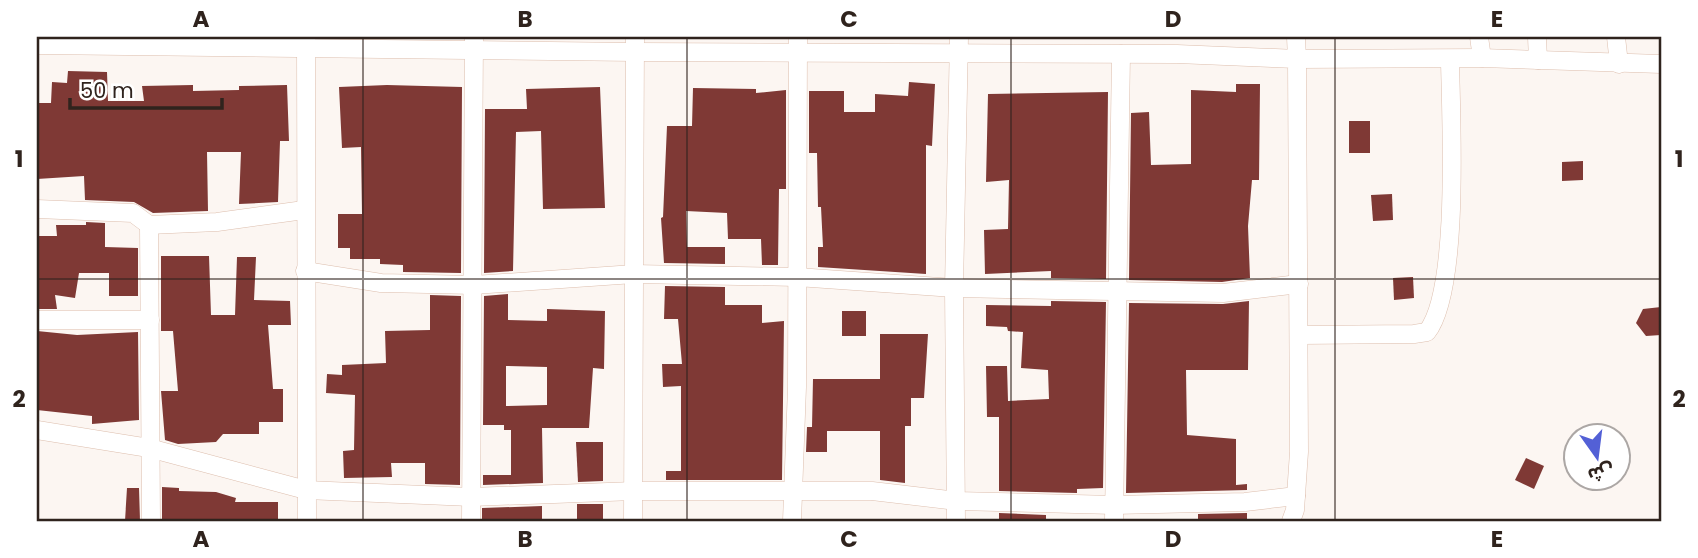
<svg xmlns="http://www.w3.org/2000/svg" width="1698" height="558" font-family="Poppins,'Noto Sans Arabic',sans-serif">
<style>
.building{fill:#7f3935;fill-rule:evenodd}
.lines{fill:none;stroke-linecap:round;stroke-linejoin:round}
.street-casing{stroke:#ddbead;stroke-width:19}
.street{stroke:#fff;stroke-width:18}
.grid{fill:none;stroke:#2f231d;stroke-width:2;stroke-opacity:0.55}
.neatline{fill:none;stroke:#2f231d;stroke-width:2.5}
.grid-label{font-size:23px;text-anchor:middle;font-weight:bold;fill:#2f231d}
</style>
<rect width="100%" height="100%" fill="#fcf6f2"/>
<g class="building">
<path d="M68 71 107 72 108 101H144L142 86 193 85V91L239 90V86L287 85 289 141H280L278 202 239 204 241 152H207L208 211 153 213 134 202 85 200 84 176 37 179V103H51L52 82 67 83Z"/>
<path d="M909 82 935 84 932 146 926 145V274L818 267V247H823L821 207H818L817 153H809V91H844V112H875V94L908 96Z"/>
<path d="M1236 84H1260L1259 180H1252L1248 226 1250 278 1222 282 1129 280 1131 113 1149 112 1151 165 1191 164V90L1236 92Z"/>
<path d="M387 85 462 87 461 273 403 272V265L380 264V259H350V248H338V214H362L361 147 342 148 339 87Z"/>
<path d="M600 87 605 208 543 209 541 131 516 132 513 271 484 273 485 109H527L526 89Z"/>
<path d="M693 88 756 89V93L786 90V189H779L778 265H762L761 239H728L727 213 686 211 687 247H725V264L664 263 661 218 663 217 667 126H692Z"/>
<path d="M1108 92 1106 279 1051 278V271L985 274 984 230 1008 229 1009 180 986 182 988 94Z"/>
<rect x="1349" y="121" width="21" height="32"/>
<path d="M1583 161V180L1562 181V162Z"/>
<path d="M1392 194 1393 220 1373 221 1371 195Z"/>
<path d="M86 222 105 223V247L138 248V296H109V273H79L75 298 55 295 57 309H37V236H57L56 225H86Z"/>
<path d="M161 256H209L211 315H235L237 257H256L254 300 290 301 291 325H268L273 389H283V422H259V434H223L216 442 178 444 165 440 161 391H178L173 331H161Z"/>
<path d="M1413 277 1414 298 1394 300 1393 278Z"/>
<path d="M665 286 725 287V305H762V323L784 321 782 480H666V471H681V386L663 387 662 364H682L678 319H664Z"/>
<path d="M508 294V320L547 321V309L605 311 604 369 593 368 589 428H542L543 483 483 485V475H511V430H504V425H483L484 296ZM506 366 547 367V405L506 406Z"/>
<path d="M430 295 461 296 460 485 425 484V463H391L392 477 344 478 343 451 354 450 355 395 326 393 327 374 342 375V365L386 363 385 331 430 330Z"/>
<path d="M1051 301 1106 302 1103 488 1077 489V493L999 491V417H987L986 366H1007L1008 401 1049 399 1048 370 1021 368 1023 332 1008 331 1007 327 986 326V305L1051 306Z"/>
<path d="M1249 301 1248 370H1186L1187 435 1236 439V485L1247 484V490L1126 493 1129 303 1223 304Z"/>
<path d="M1661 307V335L1646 336 1636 323 1643 309Z"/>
<rect x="842" y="311" width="24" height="25"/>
<path d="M37 331 77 335 138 332 139 420 92 424V416L37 410Z"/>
<path d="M880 334H928L924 398H911V426H905V483L880 480V431H827V452H806L807 427H812L813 379H880Z"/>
<path d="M576 442H603V481L578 482Z"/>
<path d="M1526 458 1544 466 1534 489 1515 480Z"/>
<path d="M162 487 179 488V491L216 492 236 498 235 502H278V521H162Z"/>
<path d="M127 488H139L140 521H125Z"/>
<rect x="577" y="504" width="26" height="17"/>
<path d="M542 506V521H482V508Z"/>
<path d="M999 513 1046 515V521H999Z"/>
<path d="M1247 513V521H1198V514Z"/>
</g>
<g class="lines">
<defs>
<g id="street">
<path d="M1296 37 1297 59 1482 58 1661 64"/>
<path d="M1479 37 1482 58"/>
<path d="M1537 37 1538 60"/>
<path d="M1616 37 1619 64"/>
<path d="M306 38 307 521"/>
<path d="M37 45 635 52 1177 54 1297 59 1299 452 1295 510 1291 521"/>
<path d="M37 209 133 213 149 225 217 222 304 210"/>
<path d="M149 225 151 521"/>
<path d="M305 271 381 283 474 285 634 274 797 277 954 288 1223 293 1299 284"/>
<path d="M37 320H150"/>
<path d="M1299 335 1414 334 1427 332C1460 290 1451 119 1450 61"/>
<path d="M37 430 149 448 306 490 471 497 634 491H872L957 501 1114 505 1245 502 1296 496"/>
<path d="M471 521 474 37"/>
<path d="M633 521 635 37"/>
<path d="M792 521 797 387 798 37"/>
<path d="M956 521 954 288 959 37"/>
<path d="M1114 521 1121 54"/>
</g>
</defs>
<use href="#street" class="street-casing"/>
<use href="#street" class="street"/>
</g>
<path class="grid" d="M363 37V521M687 37V521M1011 37V521M1335 37V521M37 279H1661"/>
<rect width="1698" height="558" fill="none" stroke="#ffffff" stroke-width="77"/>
<g transform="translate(1597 457) rotate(166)"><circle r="33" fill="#ffffff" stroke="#aca7a5" stroke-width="2"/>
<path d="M0-5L12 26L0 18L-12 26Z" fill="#5360d6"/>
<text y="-10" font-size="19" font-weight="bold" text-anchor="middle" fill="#2f231d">ش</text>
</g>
<path d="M70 98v10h152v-10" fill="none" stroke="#2f231d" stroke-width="3.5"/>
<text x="80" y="98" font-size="21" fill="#2f231d" stroke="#ffffff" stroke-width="5" paint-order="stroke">50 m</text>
<rect x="38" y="38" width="1622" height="482" class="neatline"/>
<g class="grid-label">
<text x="201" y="27">A</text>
<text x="525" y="27">B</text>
<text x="849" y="27">C</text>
<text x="1173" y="27">D</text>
<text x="1497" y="27">E</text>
<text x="19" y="167">1</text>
<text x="1679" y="167">1</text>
<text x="19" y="407">2</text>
<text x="1679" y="407">2</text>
<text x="201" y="547">A</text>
<text x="525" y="547">B</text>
<text x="849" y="547">C</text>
<text x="1173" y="547">D</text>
<text x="1497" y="547">E</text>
</g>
</svg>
